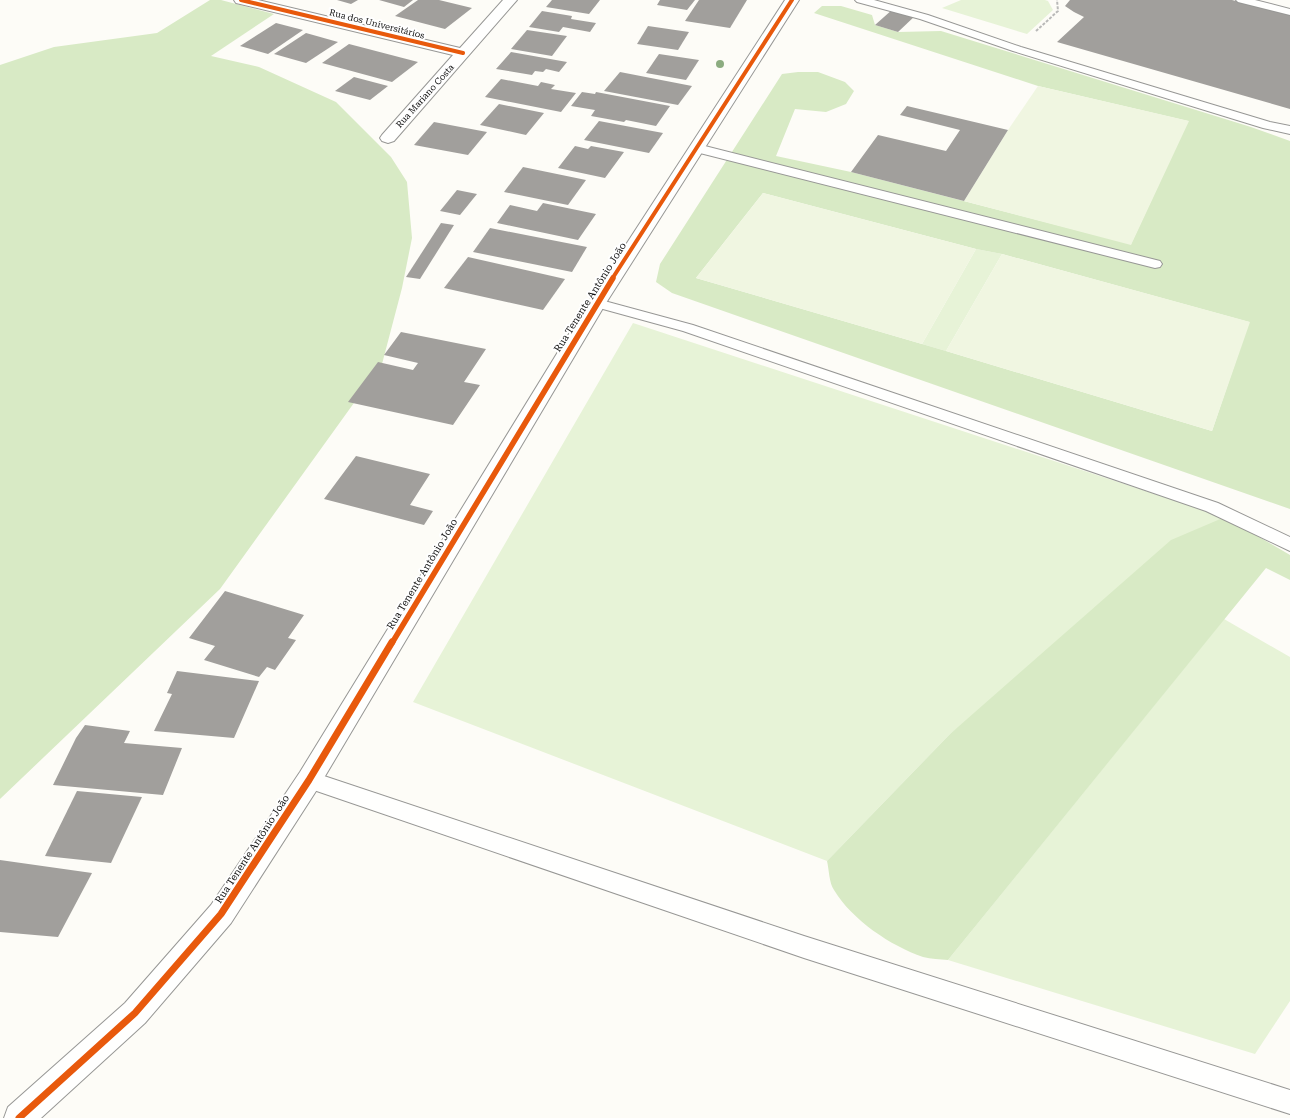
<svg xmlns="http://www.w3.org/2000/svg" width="1290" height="1118" font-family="'Roboto Serif',serif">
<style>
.green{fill:#e7f3d7}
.forest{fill:#d8eac5;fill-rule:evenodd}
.pitch{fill:#f0f6e1}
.building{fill:#a19f9c}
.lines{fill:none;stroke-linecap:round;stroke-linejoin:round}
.service-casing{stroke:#979795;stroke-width:2}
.minor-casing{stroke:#979795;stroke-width:2}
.tertiary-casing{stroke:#979795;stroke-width:2}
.path{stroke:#b9b9b8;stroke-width:2;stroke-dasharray:3 1.5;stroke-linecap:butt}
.service{fill:#fffffe;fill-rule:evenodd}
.minor{fill:#fffffe;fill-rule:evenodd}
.tertiary{fill:#fffffe;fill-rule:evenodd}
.cycleway-far2-casing{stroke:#fff;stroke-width:6}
.cycleway-far1-casing{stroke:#fff;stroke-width:8}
.cycleway-casing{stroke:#fff;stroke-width:10}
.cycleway-far2{stroke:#e8590c;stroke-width:4}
.cycleway-far1{stroke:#e8590c;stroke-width:5.5}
.cycleway{stroke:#e8590c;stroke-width:7}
.tree{fill:#8cac80}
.labels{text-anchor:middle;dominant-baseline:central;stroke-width:4;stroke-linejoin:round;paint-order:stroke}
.far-street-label{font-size:9px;fill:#111;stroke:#fff}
.street-label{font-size:10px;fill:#111;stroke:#fff}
</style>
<rect width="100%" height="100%" fill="#fdfcf7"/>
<g class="green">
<path d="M961 0H1045L1048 1 1053 10 1027 34 942 8Z"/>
<path d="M976 249 1002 254 946 351 922 344Z"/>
<path d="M633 323 1225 517 950 734 827 861 413 702Z"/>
<path d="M1224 619 1290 657V1001L1255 1054 948 960Z"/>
</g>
<g class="forest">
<path d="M210 0H221L274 14 211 56 259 67 336 102 391 157 407 182 412 238 402 288 382 364 220 589 0 799V65L54 47 157 33Z"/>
<path d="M822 6H841L872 15 875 25 898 32 941 31 1251 127 1290 141V509L672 293 656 282 660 264 782 74 798 72H818L845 82 854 91 846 104 826 112 795 109 776 156 851 172 1131 244 1188 121 1038 86 814 13ZM763 193 976 249 1002 254 1249 322 1212 431 946 351 696 278Z"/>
<path d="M1225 517 1290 555V580L1266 568 948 960C940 959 931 959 923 957 891 946 852 920 834 890 829 883 829 869 827 861L950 734 1171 540Z"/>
</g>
<g class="pitch">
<path d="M1038 86 1189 121 1131 245 964 201 1008 130Z"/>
<path d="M763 193 976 249 922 344 696 278Z"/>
<path d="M1002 254 1250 322 1212 431 946 351Z"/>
</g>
<g class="building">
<path d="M337 0H358L351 4Z"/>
<path d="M379 0H413L404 7Z"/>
<path d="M418 0H439L472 8 445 29 395 16Z"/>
<path d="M552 0H600L589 14 546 7Z"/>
<path d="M660 0H695L687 10 657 5Z"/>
<path d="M699 0H747L730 28 685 21Z"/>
<path d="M1070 0H1232L1290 15V109L1057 42 1084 17 1074 12 1065 6Z"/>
<path d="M893 9 916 15 898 32 875 25Z"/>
<path d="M542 11 572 16 571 19 596 23 590 32 563 27 559 32 529 27Z"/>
<path d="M276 23 303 30 268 54 240 46Z"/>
<path d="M648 26 689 32 678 50 637 44Z"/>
<path d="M527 30 567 36 552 56 511 49Z"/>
<path d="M306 33 338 42 306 63 274 54Z"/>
<path d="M349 44 418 62 392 82 322 63Z"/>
<path d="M511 52 567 62 559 72 546 69 543 72 535 71 532 75 496 69Z"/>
<path d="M659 54 699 60 686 80 646 73Z"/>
<path d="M620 72 692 86 678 105 604 91Z"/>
<path d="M354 77 388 86 370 100 335 91Z"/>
<path d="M501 79 538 86 541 82 555 85 551 89 576 93 561 112 485 97Z"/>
<path d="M582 92 595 94 596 92 670 106 656 126 626 120 624 122 591 116 595 110 571 106Z"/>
<path d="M499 104 544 113 526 135 480 125Z"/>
<path d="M907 106 1008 130 964 201 851 172 878 135 946 151 960 130 900 115Z"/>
<path d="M599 121 663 133 649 153 584 140Z"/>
<path d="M434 122 487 132 468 155 414 145Z"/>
<path d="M575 146 588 149 591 146 624 152 605 178 558 168Z"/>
<path d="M523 167 586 180 568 205 504 192Z"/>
<path d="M457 190 477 194 460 215 440 211Z"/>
<path d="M543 203 596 214 578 240 497 223 510 205 537 211Z"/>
<path d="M441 223 454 225 420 279 406 277Z"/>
<path d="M490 228 587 247 572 272 473 252Z"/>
<path d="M468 257 565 279 543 310 444 288Z"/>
<path d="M401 332 486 349 464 382 480 385 453 425 348 402 378 362 413 370 418 363 384 355Z"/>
<path d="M356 456 430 474 410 505 433 511 424 525 324 499Z"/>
<path d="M225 591 304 615 288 638 296 640 275 670 267 667 259 677 204 660 215 646 189 638Z"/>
<path d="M177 671 259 681 234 738 154 731 172 694 167 693Z"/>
<path d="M85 725 130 731 124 743 182 748 163 795 53 785 76 738Z"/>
<path d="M77 791 142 797 111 863 45 856Z"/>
<path d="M0 860 92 873 58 937 0 932Z"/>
</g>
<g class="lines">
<defs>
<g id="service">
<path d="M855 0H874L928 15 1021 47 1270 122 1290 126V134L1263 128 1013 51 920 19 857 2Z"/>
<path d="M1236 0H1255L1290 9V15L1238 2Z"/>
<path d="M697 144 1160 261 1162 264 1160 267 1155 268 692 151 691 148 692 145Z"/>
<path d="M597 299 693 325 1218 503 1290 537V551L1206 511 683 331 592 306 590 303 592 300Z"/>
<path d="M309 771 804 936 1290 1090V1114L804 958 302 786 299 780 302 774Z"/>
</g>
<path id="minor" d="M234 0H258L460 48 503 0H517L394 141 388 143 382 141 380 138 382 135 453 55 236 3Z"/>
<path id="tertiary" d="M785 0H799L606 303 318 788 231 923 145 1023 41 1118H4L8 1107 125 1003 211 905 300 772 588 303Z"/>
</defs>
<use href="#service" class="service-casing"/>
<use href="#minor" class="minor-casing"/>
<use href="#tertiary" class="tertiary-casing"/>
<path class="path" d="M1036 31 1058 11 1057 0"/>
<use href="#service" class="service"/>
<use href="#minor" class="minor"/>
<use href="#tertiary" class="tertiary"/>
<defs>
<g id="cycleway-far2">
<path d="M241 0 463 53"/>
<path d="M612 279 792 0"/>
</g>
<path id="cycleway-far1" d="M392 643 613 278"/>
<path id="cycleway" d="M19 1118 135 1013 221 914 309 780 392 642"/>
</defs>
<use href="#cycleway-far2" class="cycleway-far2-casing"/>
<use href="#cycleway-far1" class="cycleway-far1-casing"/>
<use href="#cycleway" class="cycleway-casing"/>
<use href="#cycleway-far2" class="cycleway-far2"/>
<use href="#cycleway-far1" class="cycleway-far1"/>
<use href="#cycleway" class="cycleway"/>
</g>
<circle class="tree" cx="720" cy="64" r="4"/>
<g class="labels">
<g class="far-street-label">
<text transform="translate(377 24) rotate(14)">Rua dos Universitários</text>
<text transform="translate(425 96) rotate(-48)">Rua Mariano Costa</text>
</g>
<g class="street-label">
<text transform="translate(590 297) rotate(-58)">Rua Tenente Antônio João</text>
<text transform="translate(422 574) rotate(-59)">Rua Tenente Antônio João</text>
<text transform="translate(252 849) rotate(-57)">Rua Tenente Antônio João</text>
</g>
</g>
</svg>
